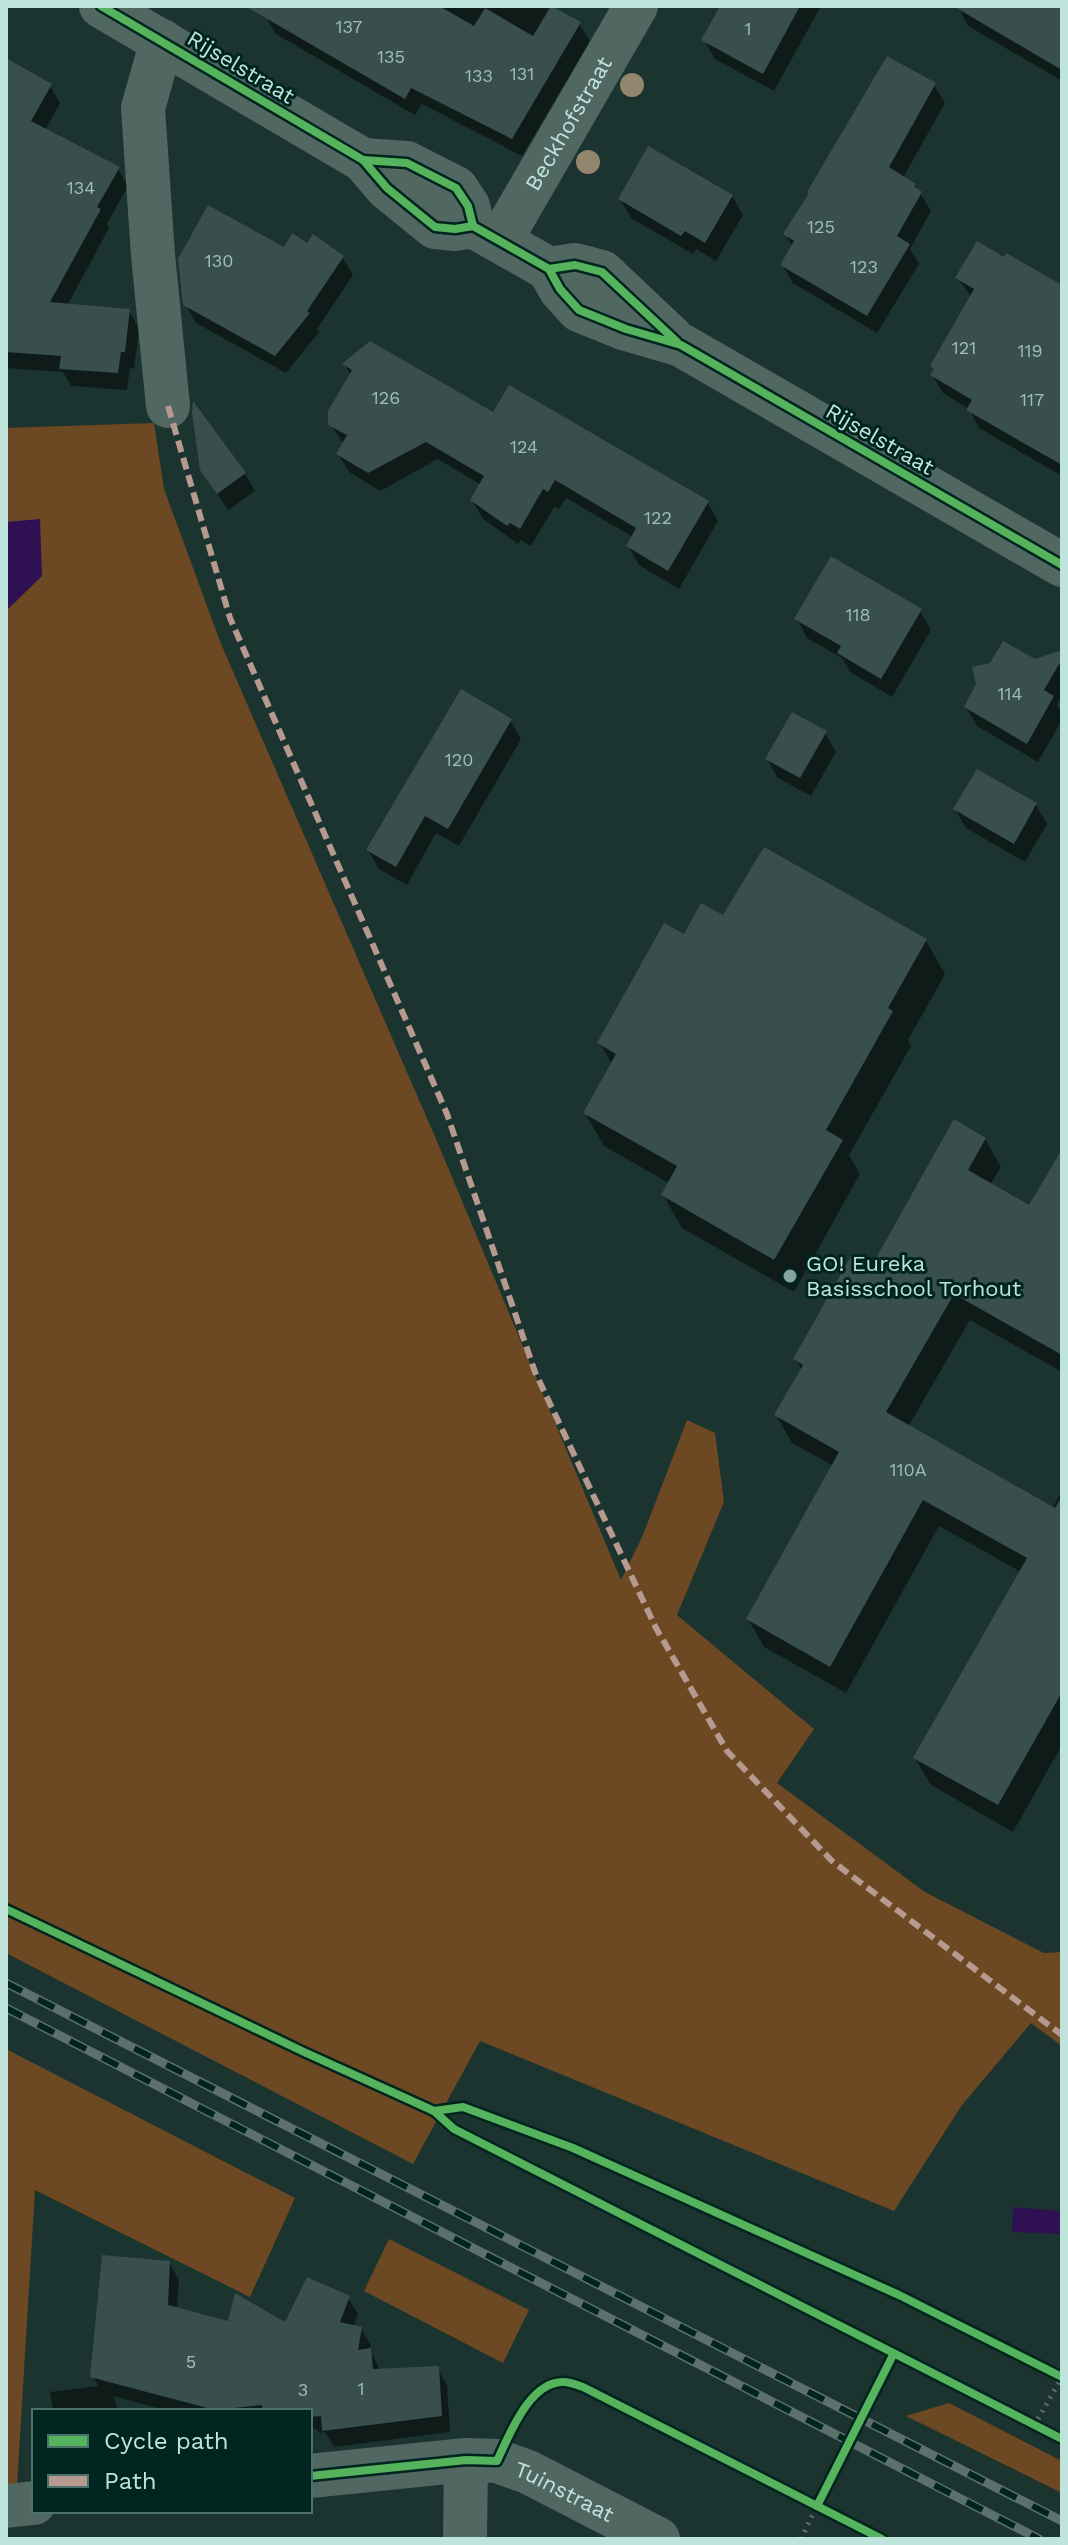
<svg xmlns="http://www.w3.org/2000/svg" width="1068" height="2545" font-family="'Work Sans',sans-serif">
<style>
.green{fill:#6c4823}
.water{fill:#2f1052}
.shadow{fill:#0007}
.building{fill:#384f4e}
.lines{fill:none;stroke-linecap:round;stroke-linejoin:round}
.path{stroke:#5d706c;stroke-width:5;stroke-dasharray:2 6;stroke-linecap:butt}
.minor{stroke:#506762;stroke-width:44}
.tertiary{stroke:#506762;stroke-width:44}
.rail-casing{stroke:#5c706c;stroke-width:9}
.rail{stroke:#00241e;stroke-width:6;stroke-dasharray:18;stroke-linecap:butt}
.quiet{stroke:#b69a8f;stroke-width:6;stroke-dasharray:12 6;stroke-linecap:butt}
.cycleway-casing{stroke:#00241e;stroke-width:13}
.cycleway{stroke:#56b35d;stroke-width:8}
.tree{fill:#93856e}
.poi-dot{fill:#85a6a0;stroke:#00241e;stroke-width:3}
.labels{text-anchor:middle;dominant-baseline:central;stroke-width:6;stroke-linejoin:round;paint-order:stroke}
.number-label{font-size:18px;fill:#9cbfb8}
.street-label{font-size:22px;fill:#bee4dc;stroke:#00241e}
.poi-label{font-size:22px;fill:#bee4dc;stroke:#00241e;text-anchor:start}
</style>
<rect width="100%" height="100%" fill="#1c3430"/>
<g class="green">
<path d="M154 423 164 489 221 644 436 1139 621 1580 643 1535 687 1420 715 1433 724 1502 677 1615 814 1729 777 1783 925 1892 1044 1953 1062 1952V2046L1031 2023 962 2105 894 2211 480 2041 413 2164 6 1953V428Z"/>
<path d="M6 2049 295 2198 250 2297 35 2190 17 2486 6 2487Z"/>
<path d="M389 2239 529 2310 503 2363 364 2291Z"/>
<path d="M949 2403 1062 2461V2493L906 2416Z"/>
</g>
<g class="water">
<path d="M40 519 42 576 6 611V522Z"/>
<path d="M1013 2207 1062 2211 1061 2234 1012 2232Z"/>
</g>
<g class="shadow">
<path d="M259 6H436L442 10 444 6H548L579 23 590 41 522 156 422 104 415 115 276 34Z"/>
<path d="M733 6H821L774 91 715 59 704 40Z"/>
<path d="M958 6H1062V81L968 26Z"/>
<path d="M6 60 50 86 60 103 45 130 118 169 128 186 107 224 109 228 67 306 129 311 139 329 134 369 130 368 127 390 71 386 63 372 6 368Z"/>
<path d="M934 85 945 103 903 178 915 185 931 211 910 249 919 264 877 333 793 283 782 265 793 247 785 234Z"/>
<path d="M732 196 743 215 716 261 696 249 693 254 631 218 620 199Z"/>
<path d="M308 245 342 257 353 275 317 329 319 332 286 373 196 323 185 304 284 249Z"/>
<path d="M958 278 1062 288V476L979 428 969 409 943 393 932 375 935 371 932 366 972 298Z"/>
<path d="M345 365 494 415 707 502 718 521 679 589 639 565 628 546 633 537 566 498 559 509 554 507 531 546 521 540 518 544 483 519 472 500 481 485 438 459 380 491 349 472 338 454 344 444 330 424 351 376Z"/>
<path d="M202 470 245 474 255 491 228 510Z"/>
<path d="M920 611 931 630 892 697 850 672 842 658 807 638 797 619Z"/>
<path d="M1062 652V696L1057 705 1062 713V720L1038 762 977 726 966 707 1035 661Z"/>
<path d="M510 720 521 739 459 846 436 833 407 885 379 869 368 850Z"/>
<path d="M825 733 836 752 811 796 778 778 767 759Z"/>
<path d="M1036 805 1047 824 1025 862 966 828 955 809Z"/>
<path d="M724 918 926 941 945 974 908 1040 911 1046 849 1155 860 1174 794 1292 682 1228 663 1195 669 1183 604 1146 585 1113 612 1065 600 1043 685 936Z"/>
<path d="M985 1139 1001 1167 990 1185 1030 1207 1062 1185V1372L970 1320 908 1427 1052 1509 1062 1490V1745L1013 1832 931 1785 915 1758 1021 1572 939 1526 846 1693 764 1647 748 1619 834 1466 792 1443 776 1415 802 1370 795 1359Z"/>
<path d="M169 2263 179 2280 177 2310 229 2323 286 2325 348 2298 358 2314 353 2327 361 2329 371 2345 370 2350 380 2370 438 2368 447 2385 450 2432 334 2447 325 2432 319 2433 316 2429H310V2411H169L113 2396 119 2411H53L50 2392 98 2386 93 2376Z"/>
</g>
<g class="building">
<path d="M245 6H439L474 26 485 8 533 36 551 6 581 22 512 139 411 88 405 99Z"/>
<path d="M720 6H800L763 74 701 40Z"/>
<path d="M953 6H1062V70Z"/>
<path d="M887 56 936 83 889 167 916 184 914 186 922 192 897 236 910 244 867 316 780 265 794 241 783 234 809 193 807 192Z"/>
<path d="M6 58 52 84 31 121 120 167 97 207 101 209 50 302 130 309 125 352H121L118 373 59 369 61 356 6 352Z"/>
<path d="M648 146 733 195 705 243 685 231 681 236 618 199Z"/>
<path d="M208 205 284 247 292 233 307 243 313 234 344 256 307 311 310 313 275 356 183 305 178 259Z"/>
<path d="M977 241 1004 257 1006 253 1062 285V465L966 410 972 400 930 375 934 369 930 366 974 289 955 278Z"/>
<path d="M370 341 493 412 509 385 709 501 668 571 626 546 636 528 555 480 548 492 543 489 520 529 510 523 507 526 470 500 484 476 426 442 368 473 336 454 347 435 328 425V411L352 370 342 364Z"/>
<path d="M193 401 246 473 217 494 200 470 192 412Z"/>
<path d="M831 556 922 609 881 679 837 653 841 646 794 619Z"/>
<path d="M1003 641 1035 659 1062 650V659L1044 690 1054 696 1027 744 964 707 976 684 972 667 990 663Z"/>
<path d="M461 689 512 719 448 829 425 816 396 867 366 850Z"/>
<path d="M792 712 827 731 800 778 765 759Z"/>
<path d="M977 769 1037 803 1014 844 953 809Z"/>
<path d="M764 847 927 939 888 1008 893 1011 826 1130 843 1140 774 1260 661 1195 677 1166 583 1113 616 1054 597 1043 664 923 684 934 701 903 723 915Z"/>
<path d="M954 1119 986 1138 968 1170 1029 1205 1062 1149V1355L954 1294 886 1412 1055 1508 1062 1496V1692L998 1805 913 1758 1027 1558 923 1500 830 1667 746 1619 839 1452 774 1415 803 1365 793 1359 851 1256 871 1267Z"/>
<path d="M102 2255 170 2261 168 2305 228 2321 235 2293 285 2322 307 2277 350 2296 340 2322 362 2327 358 2350 371 2348 373 2369 439 2366 442 2416 322 2431 321 2416 310 2417V2411H263L262 2405 215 2410 90 2377Z"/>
</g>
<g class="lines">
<g class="path">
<path d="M1034 2426 1062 2377"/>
<path d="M801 2539 817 2506"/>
</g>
<g class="minor">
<path d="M162 41 143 108 153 255 168 406"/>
<path id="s1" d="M500 241 636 6"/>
<path id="s2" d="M310 2476 466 2460 497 2461 528 2472 658 2539"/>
<path d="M6 2506 34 2503"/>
<path d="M465 2539 466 2460"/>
</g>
<g class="tertiary">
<path d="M101 6 363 160 387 188 435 227 455 229 473 226 549 269 560 289 579 310 626 329 681 345 1062 565"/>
<path d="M363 160 407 163 456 188 468 206 473 226"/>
<path d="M549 269 575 265 602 272 672 338"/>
</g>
<defs>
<g id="rail">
<path d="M6 1983 1062 2521"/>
<path d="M6 2008 1039 2539"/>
</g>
</defs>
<use href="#rail" class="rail-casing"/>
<use href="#rail" class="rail"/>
<path class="quiet" d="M168 406 230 618 447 1114 535 1372 656 1628 727 1751 832 1861 1062 2035"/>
<defs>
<g id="cycleway">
<path d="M101 6 363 160 387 188 435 227 455 229 473 226 549 269 560 289 579 310 626 329 681 345 1062 565"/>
<path d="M363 160 407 163 456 188 468 206 473 226"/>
<path d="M549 269 575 265 602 272 677 342"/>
<path d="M6 1909 304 2052 434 2111 454 2129 1062 2439"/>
<path d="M434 2111 463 2107 573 2148 899 2295 1062 2377"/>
<path d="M310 2476 466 2460 497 2461C509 2436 529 2381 564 2382 570 2382 577 2385 583 2387L882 2539"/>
<path d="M817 2506 893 2355"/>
</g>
</defs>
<use href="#cycleway" class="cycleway-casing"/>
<use href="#cycleway" class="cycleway"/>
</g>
<g class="tree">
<circle cx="632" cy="85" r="12"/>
<circle cx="588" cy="162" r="12"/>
</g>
<circle class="poi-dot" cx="790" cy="1276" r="8"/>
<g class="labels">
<g class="number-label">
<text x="349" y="26">137</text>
<text x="748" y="28">1</text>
<text x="391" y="56">135</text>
<text x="522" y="73">131</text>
<text x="479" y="75">133</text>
<text x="81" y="187">134</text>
<text x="821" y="226">125</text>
<text x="219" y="260">130</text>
<text x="864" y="266">123</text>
<text x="964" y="347">121</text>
<text x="1030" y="350">119</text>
<text x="386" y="397">126</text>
<text x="1032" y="399">117</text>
<text x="524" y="446">124</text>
<text x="658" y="517">122</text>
<text x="858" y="614">118</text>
<text x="1010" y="693">114</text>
<text x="459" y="759">120</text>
<text x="908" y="1469">110A</text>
<text x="191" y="2361">5</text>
<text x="361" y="2388">1</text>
<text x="303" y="2389">3</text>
</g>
<g class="street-label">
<text transform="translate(241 67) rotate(31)">Rijselstraat</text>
<text stroke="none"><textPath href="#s1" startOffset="136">Beckhofstraat</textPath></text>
<text transform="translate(880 439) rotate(30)">Rijselstraat</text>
<text stroke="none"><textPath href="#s2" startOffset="262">Tuinstraat</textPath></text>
</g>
<g class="poi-label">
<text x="806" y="1263">GO! Eureka<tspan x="806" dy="25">Basisschool Torhout</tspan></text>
</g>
</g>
<rect width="1068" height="2545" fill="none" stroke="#bee4dc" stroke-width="16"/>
<rect x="32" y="2409" width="280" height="104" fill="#00241e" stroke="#4c716a" stroke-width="2"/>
<rect x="48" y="2435" width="40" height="12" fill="#56b35d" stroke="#4c716a" stroke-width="2"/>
<text x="104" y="2449" font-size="24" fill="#bee4dc">Cycle path</text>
<rect x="48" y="2475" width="40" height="12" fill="#b69a8f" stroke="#4c716a" stroke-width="2"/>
<text x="104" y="2489" font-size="24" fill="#bee4dc">Path</text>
</svg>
